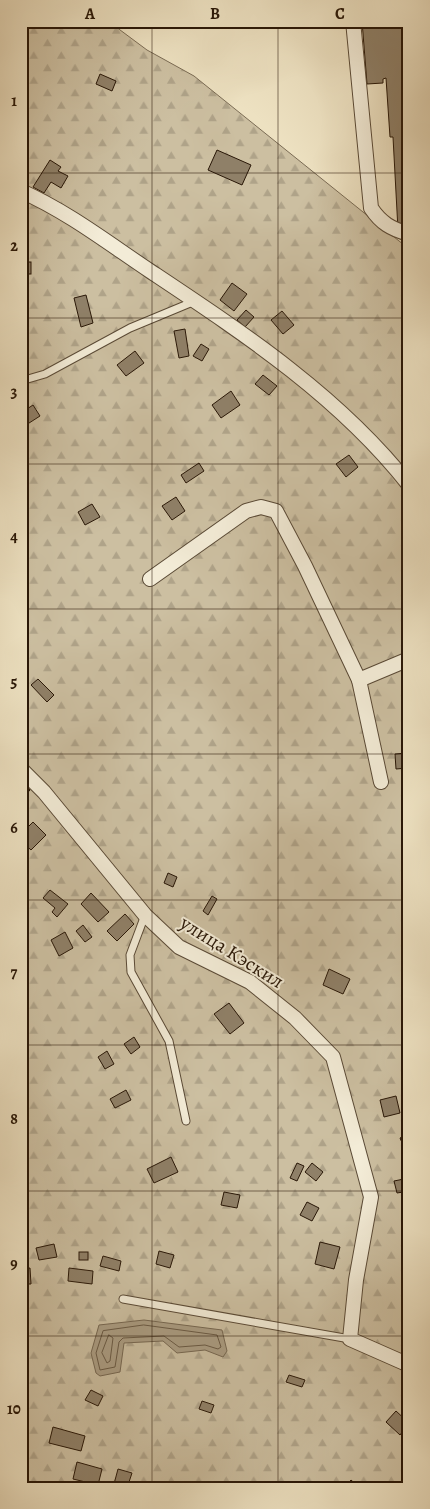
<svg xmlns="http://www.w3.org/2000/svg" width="430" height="1509" font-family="Alegreya,serif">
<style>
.forest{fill:url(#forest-firs);stroke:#7a6b54}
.water{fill:#aa9c82;stroke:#766751}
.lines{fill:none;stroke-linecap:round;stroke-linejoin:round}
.shore{stroke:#6a5a44;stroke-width:1}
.building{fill:#8f8068;stroke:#291707}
.service-casing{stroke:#5a4a36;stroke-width:9}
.minor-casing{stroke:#5a4a36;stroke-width:16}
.service{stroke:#f3ecd7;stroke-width:7}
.minor{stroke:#f3ecd7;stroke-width:14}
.grid{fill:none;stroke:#291707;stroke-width:1;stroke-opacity:0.55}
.labels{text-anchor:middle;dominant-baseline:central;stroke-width:4;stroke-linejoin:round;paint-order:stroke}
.street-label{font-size:20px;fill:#291707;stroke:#f3ecd7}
.neatline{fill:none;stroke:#291707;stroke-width:2}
.grid-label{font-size:16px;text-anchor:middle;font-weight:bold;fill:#291707}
</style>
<defs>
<pattern id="forest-firs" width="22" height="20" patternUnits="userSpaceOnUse" patternTransform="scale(1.25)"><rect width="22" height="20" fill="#ccbfa1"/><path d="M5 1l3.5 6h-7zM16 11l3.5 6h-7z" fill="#afa389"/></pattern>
</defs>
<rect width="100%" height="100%" fill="#ede1c1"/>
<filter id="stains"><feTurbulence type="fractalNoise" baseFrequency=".004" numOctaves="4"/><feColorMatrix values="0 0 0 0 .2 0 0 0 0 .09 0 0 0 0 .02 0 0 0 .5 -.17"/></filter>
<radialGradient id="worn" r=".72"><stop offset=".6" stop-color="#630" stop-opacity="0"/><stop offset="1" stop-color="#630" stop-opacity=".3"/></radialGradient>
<path class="forest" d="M21 21H108L147 50 194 76 409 249V1488H21Z"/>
<path class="water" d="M144 1320 222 1330 227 1351 223 1357 205 1350 177 1353 163 1341 124 1343 120 1372 100 1376 96 1373 91 1353 99 1325Z"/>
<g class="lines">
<g class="shore">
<path d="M144 1325 217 1335 221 1347 218 1349 205 1345 179 1347 164 1336 123 1338 119 1342 115 1367 100 1370 96 1353 103 1331Z"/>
<path d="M109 1335 113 1338 110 1361 107 1363 102 1353Z"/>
</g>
</g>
<g class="building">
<path d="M362 21H409V229L398 230 393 137H390L386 78 383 79V83L367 84Z"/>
<path d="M100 74 116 81 112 91 96 84Z"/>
<path d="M217 150 251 165 242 185 208 170Z"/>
<path d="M50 160 61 167 58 171 68 176 61 188 51 182 44 193 33 187Z"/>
<rect x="21" y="262" width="10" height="12"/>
<path d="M232 283 247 294 234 311 220 300Z"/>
<path d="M86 295 93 323 81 327 74 298Z"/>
<path d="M246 310 254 317 245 327 237 320Z"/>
<path d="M282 311 294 325 283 334 271 320Z"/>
<path d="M185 329 189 356 179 358 174 331Z"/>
<path d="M201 344 209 349 202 361 193 356Z"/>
<path d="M135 351 144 363 126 376 117 365Z"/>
<path d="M263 375 277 386 269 395 255 384Z"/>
<path d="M231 391 240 405 221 418 212 405Z"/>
<path d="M33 405 40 416 26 425 21 413Z"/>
<path d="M349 455 358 467 346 477 336 464Z"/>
<path d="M199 463 204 471 186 483 181 475Z"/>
<path d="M176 497 185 511 172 520 162 506Z"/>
<path d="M92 504 100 517 85 525 78 512Z"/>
<path d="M38 679 54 695 47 702 31 685Z"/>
<path d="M407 753 408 768 396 769 395 754Z"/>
<path d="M21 782 30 790 21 800Z"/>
<path d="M33 822 46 835 31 850 21 841V834Z"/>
<path d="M168 873 177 877 173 887 164 883Z"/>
<path d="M50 890 68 904 57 917 52 912 55 908 43 898Z"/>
<path d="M91 893 109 912 98 922 81 904Z"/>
<path d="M212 896 217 899 208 915 203 911Z"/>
<path d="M125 914 134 924 117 941 107 931Z"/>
<path d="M83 925 92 937 85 942 76 931Z"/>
<path d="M65 932 73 948 59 956 51 940Z"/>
<path d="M329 969 350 979 343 994 323 985Z"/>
<path d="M229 1003 244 1023 230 1034 214 1014Z"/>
<path d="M134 1037 140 1047 131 1054 124 1044Z"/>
<path d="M107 1051 114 1064 105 1069 98 1057Z"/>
<path d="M126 1090 131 1100 115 1108 110 1099Z"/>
<path d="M396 1096 400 1113 384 1117 380 1100Z"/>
<path d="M409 1134V1151L406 1152 400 1138Z"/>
<path d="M171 1157 178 1172 154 1183 147 1169Z"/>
<path d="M297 1163 304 1166 297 1181 290 1178Z"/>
<path d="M312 1163 323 1172 316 1181 305 1172Z"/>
<path d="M409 1178V1191L397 1193 394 1181Z"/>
<path d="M224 1192 240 1195 237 1208 221 1205Z"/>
<path d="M307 1202 319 1208 312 1221 300 1215Z"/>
<path d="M320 1242 340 1247 334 1269 315 1264Z"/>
<path d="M54 1244 57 1257 39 1260 36 1248Z"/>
<path d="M159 1251 174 1255 170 1268 156 1264Z"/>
<rect x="79" y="1252" width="9" height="8"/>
<path d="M103 1256 121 1261 119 1271 100 1266Z"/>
<path d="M30 1268 31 1284H22L21 1269Z"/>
<path d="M69 1268 93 1271 92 1284 68 1281Z"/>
<path d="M289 1375 305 1380 302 1387 286 1382Z"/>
<path d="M91 1390 103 1396 98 1406 85 1400Z"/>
<path d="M202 1401 214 1405 211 1413 199 1409Z"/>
<path d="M396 1411 409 1423 400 1435 386 1422Z"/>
<path d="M53 1427 85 1436 81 1451 49 1443Z"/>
<path d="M77 1462 102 1469 98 1485 73 1479Z"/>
<path d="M118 1469 132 1473 127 1488 114 1484Z"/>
<path d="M351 1480 360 1488H344Z"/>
</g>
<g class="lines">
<defs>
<g id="service">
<path d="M21 381 45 374 130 328 195 301"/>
<path d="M145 915 130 955 131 972 169 1041 186 1121"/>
<path d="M123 1299 350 1339"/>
</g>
<g id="minor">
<path d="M353 21 371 208C381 223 391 229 409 234"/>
<path d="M21 191C68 212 108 243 150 271 243 333 339 396 409 485"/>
<path d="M150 579 246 511 261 507 276 511 305 566 359 680 409 659"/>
<path d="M359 680 381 782"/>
<path d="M21 769 44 792 145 915 179 947 250 982 295 1018 333 1057 371 1197 356 1280 350 1339 409 1365"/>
</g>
</defs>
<use href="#service" class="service-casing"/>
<use href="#minor" class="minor-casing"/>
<use href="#service" class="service"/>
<use href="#minor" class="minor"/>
</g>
<path class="grid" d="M152 21V1488M278 21V1488M21 173H409M21 318H409M21 464H409M21 609H409M21 754H409M21 900H409M21 1045H409M21 1191H409M21 1336H409"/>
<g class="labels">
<g class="street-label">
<text transform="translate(232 952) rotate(32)">улица Кэскил</text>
</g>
</g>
<rect width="430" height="1509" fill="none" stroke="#ede1c1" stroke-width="55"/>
<rect x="28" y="28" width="374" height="1454" class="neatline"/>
<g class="grid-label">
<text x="90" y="19">A</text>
<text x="215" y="19">B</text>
<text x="340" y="19">C</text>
<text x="14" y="106">1</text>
<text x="14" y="251">2</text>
<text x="14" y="397">3</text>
<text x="14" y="542">4</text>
<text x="14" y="687">5</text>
<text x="14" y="833">6</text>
<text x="14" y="978">7</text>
<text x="14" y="1124">8</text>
<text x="14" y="1269">9</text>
<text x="14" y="1414">10</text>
</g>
<rect width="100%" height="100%" filter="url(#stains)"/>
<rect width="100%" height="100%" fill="url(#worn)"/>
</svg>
